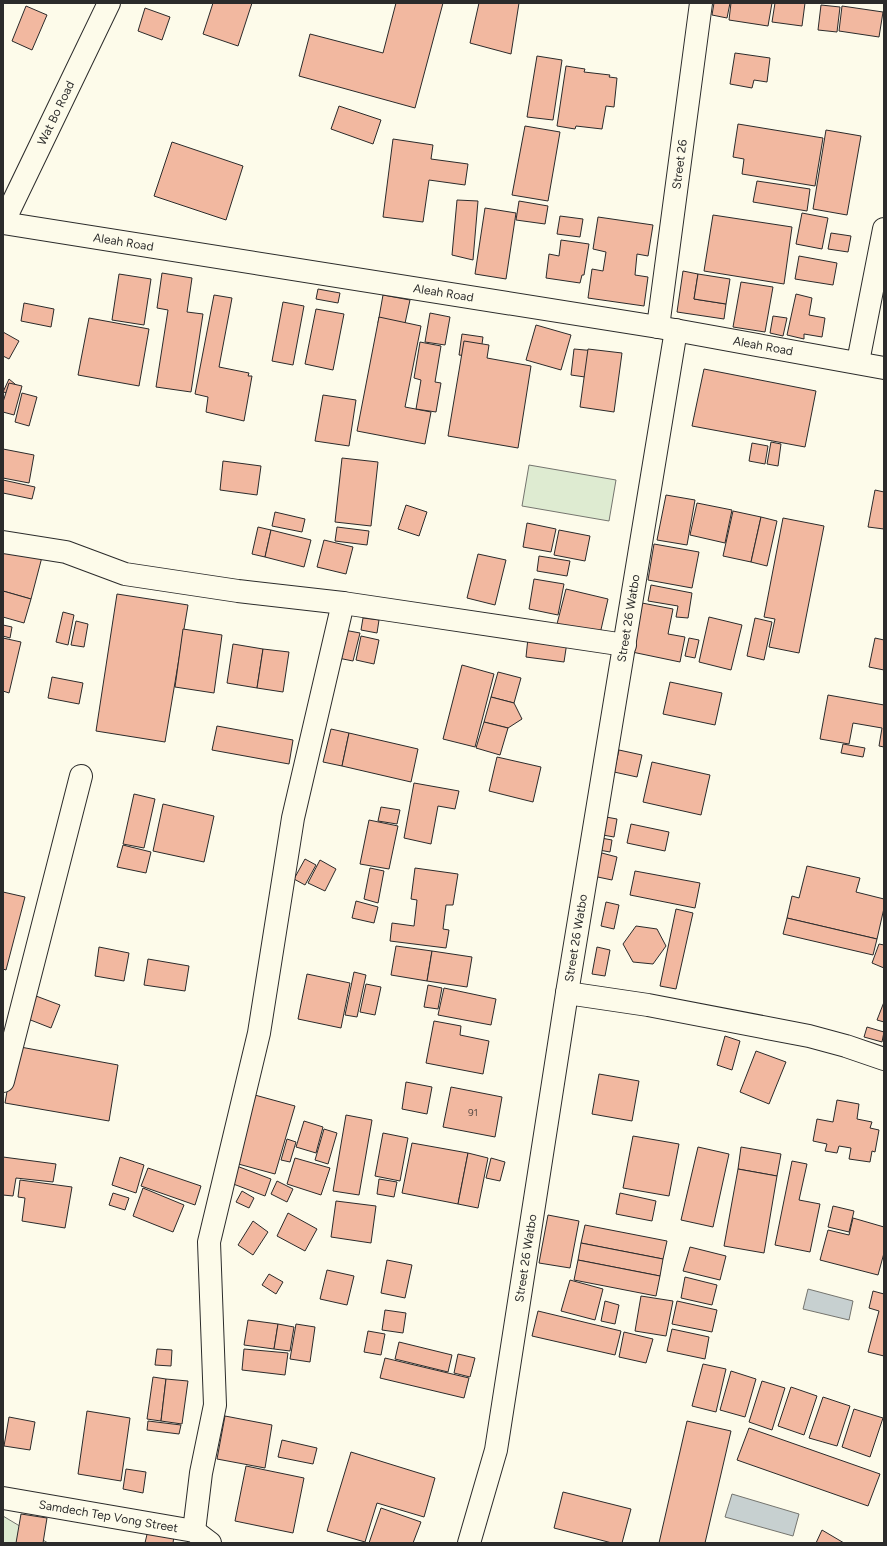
<svg xmlns="http://www.w3.org/2000/svg" width="887" height="1546" font-family="Figtree,sans-serif">
<style>
.green{fill:#deebd1;stroke:#74746e}
.water{fill:#c7d0d0;stroke:#74746e}
.building{fill:#f2b8a0;stroke:#2b2b2b}
.lines{fill:none;stroke-linecap:round;stroke-linejoin:round}
.minor-casing{stroke:#2b2b2b;stroke-width:24}
.minor{stroke:#fdfbea;stroke-width:22}
.labels{text-anchor:middle;dominant-baseline:central;stroke-width:3;stroke-linejoin:round;paint-order:stroke}
.number-label{font-size:10px;fill:#5d4e48}
.street-label{font-size:12px;fill:#2b2b2b;stroke:#fdfbea}
</style>
<rect width="100%" height="100%" fill="#fdfbea"/>
<g class="green">
<path d="M529 465 616 480 609 521 522 506Z"/>
<path d="M3 1516 48 1543H3Z"/>
</g>
<g class="water">
<path d="M808 1289 853 1301 849 1320 803 1309Z"/>
<path d="M732 1494 799 1514 793 1536 725 1517Z"/>
</g>
<g class="building">
<path d="M213 3H252L238 46 203 34Z"/>
<path d="M396 3H443L415 108 299 76 310 34 383 53Z"/>
<path d="M479 3H519L511 54 470 43Z"/>
<path d="M714 3H730L727 18 712 15Z"/>
<path d="M731 3H772L768 26 729 20Z"/>
<path d="M775 3H805L802 26 772 22Z"/>
<path d="M821 5 840 7 837 32 818 30Z"/>
<path d="M26 6 47 15 32 50 12 41Z"/>
<path d="M842 6 883 12 879 37 839 31Z"/>
<path d="M145 8 170 17 162 40 138 31Z"/>
<path d="M735 53 770 58 767 82 754 80 752 88 730 84Z"/>
<path d="M537 56 562 60 553 120 527 117Z"/>
<path d="M566 66 585 69 584 72 610 75 609 77 617 78 614 107 606 106 602 129 576 126 575 129 557 126Z"/>
<path d="M339 106 381 120 373 144 331 129Z"/>
<path d="M738 124 823 138 815 186 742 174 744 159 733 157Z"/>
<path d="M525 126 560 132 548 201 512 195Z"/>
<path d="M826 130 861 136 847 215 813 209Z"/>
<path d="M393 139 433 145 431 159 468 164 465 185 429 180 423 222 383 217Z"/>
<path d="M172 142 243 166 226 220 154 196Z"/>
<path d="M757 181 810 189 807 211 753 202Z"/>
<path d="M457 200 478 201 473 260 452 255Z"/>
<path d="M519 201 548 206 545 224 516 220Z"/>
<path d="M485 208 516 213 506 279 475 274Z"/>
<path d="M802 213 828 218 822 249 796 244Z"/>
<path d="M713 215 792 227 784 284 704 271Z"/>
<path d="M560 216 583 219 580 237 557 234Z"/>
<path d="M598 217 653 225 648 256 637 254 635 275 648 277 644 306 588 298 592 269 603 271 606 252 593 249Z"/>
<path d="M831 233 851 236 848 252 828 249Z"/>
<path d="M561 240 589 244 584 275H582L580 283 546 278 549 254 559 256Z"/>
<path d="M799 256 837 263 833 285 795 279Z"/>
<path d="M683 271 698 274 694 299 726 304 724 319 677 312Z"/>
<path d="M162 273 192 278 187 312 203 314 191 392 156 387 168 310 157 308Z"/>
<path d="M119 274 151 279 144 325 112 320Z"/>
<path d="M698 274 730 279 726 304 694 299Z"/>
<path d="M741 282 773 287 765 332 733 327Z"/>
<path d="M318 289 340 293 338 303 316 299Z"/>
<path d="M796 294 812 298 809 315 825 318 822 337 804 334V339L787 335Z"/>
<path d="M214 295 232 298 219 367 249 373 248 376H252L244 421 206 412 208 397 195 394Z"/>
<path d="M383 295 410 300 404 328 378 323Z"/>
<path d="M283 302 304 306 293 365 272 361Z"/>
<path d="M24 303 54 309 51 327 21 321Z"/>
<path d="M316 309 344 314 333 370 305 364Z"/>
<path d="M430 313 450 317 445 345 425 342Z"/>
<path d="M773 316 787 318 783 336 770 333Z"/>
<path d="M379 317 421 326 405 407 431 412 425 444 357 431Z"/>
<path d="M89 318 149 329 139 386 78 375Z"/>
<path d="M536 325 571 335 561 370 526 360Z"/>
<path d="M3 332 19 341 9 359 3 356Z"/>
<path d="M462 334 483 337 480 358 459 355Z"/>
<path d="M464 341 489 345 487 358 531 366 518 448 448 436Z"/>
<path d="M420 342 441 346 435 382 441 383 436 412 416 409 421 380 414 378Z"/>
<path d="M574 349 596 351 592 378 571 375Z"/>
<path d="M588 349 622 353 614 412 580 407Z"/>
<path d="M704 369 816 391 805 447 692 426Z"/>
<path d="M9 379 21 389 19 395 3 392Z"/>
<path d="M9 383 22 386 14 415 3 412V402Z"/>
<path d="M22 393 37 397 29 426 15 422Z"/>
<path d="M323 395 356 400 349 446 315 441Z"/>
<path d="M771 442 781 444 778 466 767 464Z"/>
<path d="M752 443 768 446 765 464 749 461Z"/>
<path d="M3 449 34 455 29 483 3 478Z"/>
<path d="M342 458 378 462 371 526 335 522Z"/>
<path d="M223 461 261 466 257 495 220 490Z"/>
<path d="M3 480 35 487 32 499 3 493Z"/>
<path d="M875 490 884 492V529L868 527Z"/>
<path d="M666 495 695 500 687 545 657 540Z"/>
<path d="M697 503 732 510 725 543 690 535Z"/>
<path d="M406 505 427 512 419 536 398 529Z"/>
<path d="M733 511 761 517 751 562 723 556Z"/>
<path d="M275 512 305 519 302 532 272 526Z"/>
<path d="M761 517 777 521 767 566 751 562Z"/>
<path d="M783 518 824 526 799 653 769 647 775 619 764 617Z"/>
<path d="M527 523 556 529 551 552 523 547Z"/>
<path d="M258 527 271 530 265 557 252 554Z"/>
<path d="M337 527 369 531 367 545 335 541Z"/>
<path d="M271 530 311 540 304 567 265 557Z"/>
<path d="M559 530 590 536 585 561 554 555Z"/>
<path d="M324 540 353 547 346 574 317 567Z"/>
<path d="M654 544 699 552 692 588 648 580Z"/>
<path d="M3 548 42 557 31 599 3 591Z"/>
<path d="M478 554 506 560 495 605 467 598Z"/>
<path d="M539 556 570 561 567 576 537 571Z"/>
<path d="M534 579 564 584 558 615 529 609Z"/>
<path d="M651 585 692 593 688 618 676 617 678 606 648 601Z"/>
<path d="M566 589 608 599 600 634 557 624Z"/>
<path d="M3 591 31 599 24 623 3 617Z"/>
<path d="M117 594 188 605 165 742 96 731Z"/>
<path d="M642 603 673 609 668 634 685 637 680 662 632 652Z"/>
<path d="M63 612 74 615 68 645 56 642Z"/>
<path d="M709 617 742 625 731 670 699 662Z"/>
<path d="M363 618 379 620 377 633 361 630Z"/>
<path d="M755 618 772 622 764 660 747 656Z"/>
<path d="M76 621 88 624 84 647 71 645Z"/>
<path d="M3 625 12 627 10 638 3 636Z"/>
<path d="M183 629 222 635 214 693 175 687Z"/>
<path d="M344 630 360 633 353 661 338 658Z"/>
<path d="M361 636 379 640 374 664 356 660Z"/>
<path d="M3 638 21 642 9 693 3 691Z"/>
<path d="M528 638 567 642 564 662 526 657Z"/>
<path d="M689 638 699 640 695 658 685 656Z"/>
<path d="M875 638 884 640V670L869 667Z"/>
<path d="M233 644 263 649 257 688 227 683Z"/>
<path d="M263 649 289 652 283 692 257 688Z"/>
<path d="M462 665 494 674 475 747 443 739Z"/>
<path d="M498 672 521 678 514 703 491 697Z"/>
<path d="M52 677 83 683 79 704 48 698Z"/>
<path d="M670 682 722 693 715 725 663 714Z"/>
<path d="M828 695 884 705V747L879 746 882 728 853 723 849 744 820 739Z"/>
<path d="M491 697 514 703 522 719 508 728 484 722Z"/>
<path d="M484 722 508 728 500 755 476 748Z"/>
<path d="M217 726 293 740 289 764 212 750Z"/>
<path d="M331 729 349 733 342 766 323 762Z"/>
<path d="M349 733 418 749 411 782 342 766Z"/>
<path d="M843 744 865 748 863 757 841 753Z"/>
<path d="M619 750 642 755 637 777 614 772Z"/>
<path d="M497 757 541 767 533 802 489 791Z"/>
<path d="M652 762 710 775 701 815 643 802Z"/>
<path d="M414 783 459 791 455 809 438 806 431 844 404 838Z"/>
<path d="M134 794 155 799 144 848 123 844Z"/>
<path d="M163 804 214 816 204 862 153 851Z"/>
<path d="M381 807 400 810 397 824 378 821Z"/>
<path d="M606 817 617 819 614 837 603 835Z"/>
<path d="M369 820 398 826 389 869 360 864Z"/>
<path d="M631 824 669 832 665 851 627 843Z"/>
<path d="M601 838 612 840 610 852 599 850Z"/>
<path d="M123 845 151 852 146 873 117 867Z"/>
<path d="M598 852 617 857 612 880 593 876Z"/>
<path d="M305 859 316 865 305 885 294 879Z"/>
<path d="M320 860 336 869 325 891 308 883Z"/>
<path d="M807 866 860 878 856 892 884 899V908L877 939 787 918 792 896 799 898Z"/>
<path d="M370 868 384 871 378 903 364 899Z"/>
<path d="M415 868 458 874 453 905H446L443 929 449 930 446 948 390 941 392 923 414 926 417 900 411 899Z"/>
<path d="M635 871 700 883 695 908 630 895Z"/>
<path d="M3 892 25 897 6 970 3 969Z"/>
<path d="M356 901 378 907 374 923 352 918Z"/>
<path d="M606 902 619 905 614 929 601 926Z"/>
<path d="M676 909 693 913 676 989 660 986Z"/>
<path d="M787 918 877 939 873 955 783 934Z"/>
<path d="M636 926 657 929 666 946 653 964 633 962 623 944Z"/>
<path d="M879 944 884 945V968L872 963Z"/>
<path d="M396 946 432 951 427 981 391 975Z"/>
<path d="M99 947 129 953 124 981 95 976Z"/>
<path d="M597 947 610 950 605 976 592 974Z"/>
<path d="M432 951 472 957 467 987 427 981Z"/>
<path d="M148 959 189 966 185 991 144 985Z"/>
<path d="M354 972 366 975 357 1017 345 1015Z"/>
<path d="M307 974 350 983 341 1028 298 1019Z"/>
<path d="M366 984 381 987 375 1015 360 1012Z"/>
<path d="M428 985 442 988 438 1009 424 1007Z"/>
<path d="M444 988 496 999 491 1025 438 1015Z"/>
<path d="M36 996 60 1005 51 1028 28 1019Z"/>
<path d="M884 1002V1022L877 1020Z"/>
<path d="M434 1021 461 1026 460 1035 489 1041 483 1074 426 1063Z"/>
<path d="M867 1027 884 1032 882 1042 864 1037Z"/>
<path d="M725 1036 740 1041 732 1070 717 1065Z"/>
<path d="M15 1046 118 1065 109 1121 5 1103Z"/>
<path d="M756 1051 786 1062 769 1104 740 1092Z"/>
<path d="M599 1074 639 1081 632 1121 592 1114Z"/>
<path d="M406 1082 432 1087 427 1114 402 1109Z"/>
<path d="M451 1087 502 1097 495 1137 443 1127Z"/>
<path d="M251 1094 295 1106 275 1174 231 1162Z"/>
<path d="M837 1100 859 1104 857 1119 872 1122 870 1128 879 1130 875 1152 872 1151 870 1162 849 1159 851 1148 839 1146 837 1153 825 1151 827 1144 813 1141 817 1119 833 1122Z"/>
<path d="M346 1115 372 1120 359 1195 333 1191Z"/>
<path d="M304 1121 323 1127 316 1153 296 1147Z"/>
<path d="M324 1129 337 1133 328 1164 315 1160Z"/>
<path d="M383 1133 408 1138 400 1181 375 1176Z"/>
<path d="M633 1136 679 1144 669 1196 623 1188Z"/>
<path d="M287 1139 296 1142 290 1162 281 1160Z"/>
<path d="M412 1143 468 1153 458 1204 402 1193Z"/>
<path d="M698 1147 729 1154 713 1227 681 1220Z"/>
<path d="M741 1147 781 1154 777 1176 738 1169Z"/>
<path d="M468 1153 488 1158 478 1208 458 1204Z"/>
<path d="M3 1157 56 1164 53 1182 16 1178 13 1196 3 1195Z"/>
<path d="M120 1157 144 1165 136 1193 112 1185Z"/>
<path d="M295 1158 330 1168 321 1195 287 1184Z"/>
<path d="M491 1158 505 1162 500 1181 486 1178Z"/>
<path d="M792 1161 807 1164 799 1200 820 1204 810 1252 775 1245Z"/>
<path d="M234 1165 271 1179 265 1196 228 1182Z"/>
<path d="M148 1168 201 1186 195 1205 141 1186Z"/>
<path d="M738 1169 777 1176 764 1253 724 1246Z"/>
<path d="M379 1179 397 1182 394 1197 377 1194Z"/>
<path d="M20 1180 72 1187 65 1228 22 1221 25 1198 18 1197Z"/>
<path d="M277 1181 293 1189 287 1202 271 1194Z"/>
<path d="M143 1188 184 1205 173 1232 133 1216Z"/>
<path d="M242 1191 254 1198 249 1208 236 1202Z"/>
<path d="M113 1193 129 1198 125 1210 109 1205Z"/>
<path d="M620 1193 656 1201 652 1221 616 1214Z"/>
<path d="M336 1201 376 1206 371 1243 331 1237Z"/>
<path d="M833 1206 854 1211 849 1232 828 1227Z"/>
<path d="M288 1213 317 1229 305 1251 277 1236Z"/>
<path d="M548 1215 579 1221 570 1268 539 1263Z"/>
<path d="M853 1218 884 1227V1253L878 1275 820 1260 828 1230 849 1235Z"/>
<path d="M253 1221 268 1232 253 1255 238 1245Z"/>
<path d="M585 1225 667 1241 663 1259 581 1243Z"/>
<path d="M581 1243 663 1259 660 1276 578 1260Z"/>
<path d="M690 1247 726 1256 720 1280 683 1271Z"/>
<path d="M387 1260 412 1265 405 1298 381 1293Z"/>
<path d="M578 1260 660 1276 656 1296 574 1280Z"/>
<path d="M327 1270 354 1276 347 1305 320 1299Z"/>
<path d="M269 1274 283 1282 276 1294 262 1285Z"/>
<path d="M685 1277 717 1285 712 1305 681 1298Z"/>
<path d="M570 1280 603 1289 595 1320 561 1311Z"/>
<path d="M873 1291 884 1294V1356L868 1352 879 1311 869 1308Z"/>
<path d="M641 1296 673 1301 666 1336 635 1331Z"/>
<path d="M605 1301 619 1305 615 1324 601 1321Z"/>
<path d="M677 1301 717 1310 712 1332 672 1324Z"/>
<path d="M385 1310 406 1313 403 1333 382 1330Z"/>
<path d="M538 1311 621 1331 615 1355 532 1336Z"/>
<path d="M248 1320 278 1324 274 1349 244 1345Z"/>
<path d="M278 1324 294 1327 290 1351 274 1349Z"/>
<path d="M296 1324 315 1327 310 1362 290 1359Z"/>
<path d="M672 1329 709 1337 705 1359 667 1351Z"/>
<path d="M368 1331 385 1334 381 1355 364 1352Z"/>
<path d="M624 1332 653 1339 646 1363 619 1357Z"/>
<path d="M399 1342 452 1355 448 1372 395 1359Z"/>
<path d="M157 1349 172 1350 171 1366 155 1365Z"/>
<path d="M244 1349 288 1353 285 1375 242 1370Z"/>
<path d="M458 1354 475 1358 470 1377 454 1373Z"/>
<path d="M385 1358 469 1378 464 1398 380 1378Z"/>
<path d="M703 1364 726 1369 716 1412 692 1406Z"/>
<path d="M731 1371 756 1379 745 1417 720 1410Z"/>
<path d="M153 1377 166 1379 161 1421 147 1419Z"/>
<path d="M166 1379 188 1381 182 1424 161 1421Z"/>
<path d="M762 1381 785 1388 772 1430 749 1422Z"/>
<path d="M791 1387 817 1396 804 1435 778 1426Z"/>
<path d="M823 1397 850 1406 837 1446 809 1438Z"/>
<path d="M854 1409 883 1418 870 1457 842 1447Z"/>
<path d="M87 1411 130 1418 121 1481 78 1474Z"/>
<path d="M225 1416 272 1425 265 1468 217 1459Z"/>
<path d="M9 1417 35 1422 30 1450 4 1446Z"/>
<path d="M148 1421 181 1425 179 1434 147 1430Z"/>
<path d="M687 1421 731 1431 705 1543H659Z"/>
<path d="M749 1428 880 1474 868 1506 737 1460Z"/>
<path d="M282 1440 317 1448 313 1464 278 1457Z"/>
<path d="M351 1452 435 1478 424 1517 377 1503 365 1542 327 1531Z"/>
<path d="M246 1466 304 1478 293 1533 235 1521Z"/>
<path d="M126 1469 146 1472 143 1493 123 1489Z"/>
<path d="M563 1492 631 1509 622 1543H612L554 1528Z"/>
<path d="M381 1508 421 1522 413 1543H369Z"/>
<path d="M21 1514 47 1518 43 1543H16Z"/>
<path d="M148 1530 174 1536 173 1543H145Z"/>
<path d="M822 1530 844 1543H816Z"/>
</g>
<g class="lines">
<defs>
<g id="minor">
<path id="s1" d="M3 223 658 327 884 368"/>
<path id="s2" d="M3 223 109 3"/>
<path id="s3" d="M658 327 701 3"/>
<path d="M858 362 884 229"/>
<path d="M3 542 66 552 125 574 238 591 343 603 625 645"/>
<path d="M567 993 648 1005 809 1036 846 1046 884 1059"/>
<path d="M3 1081 81 776"/>
<path id="s4" d="M3 1498 194 1531 210 1543"/>
<path d="M194 1531 201 1473 215 1405 209 1242 259 1033 293 818 343 603"/>
<path id="s5" d="M469 1543 496 1450 567 993 676 330"/>
</g>
</defs>
<use href="#minor" class="minor-casing"/>
<use href="#minor" class="minor"/>
</g>
<g class="labels">
<g class="number-label">
<text x="473" y="1112">91</text>
</g>
<g class="street-label">
<text stroke="none"><textPath href="#s2" startOffset="122">Wat Bo Road</textPath></text>
<text stroke="none"><textPath href="#s3" startOffset="164">Street 26</textPath></text>
<text stroke="none"><textPath href="#s1" startOffset="122">Aleah Road</textPath></text>
<text stroke="none"><textPath href="#s1" startOffset="446">Aleah Road</textPath></text>
<text stroke="none"><textPath href="#s1" startOffset="770">Aleah Road</textPath></text>
<text stroke="none"><textPath href="#s5" startOffset="939">Street 26 Watbo</textPath></text>
<text stroke="none"><textPath href="#s5" startOffset="615">Street 26 Watbo</textPath></text>
<text stroke="none"><textPath href="#s5" startOffset="291">Street 26 Watbo</textPath></text>
<text stroke="none"><textPath href="#s4" startOffset="107">Samdech Tep Vong Street</textPath></text>
</g>
</g>
<rect width="887" height="1546" fill="none" stroke="#2b2b2b" stroke-width="8"/>
</svg>
